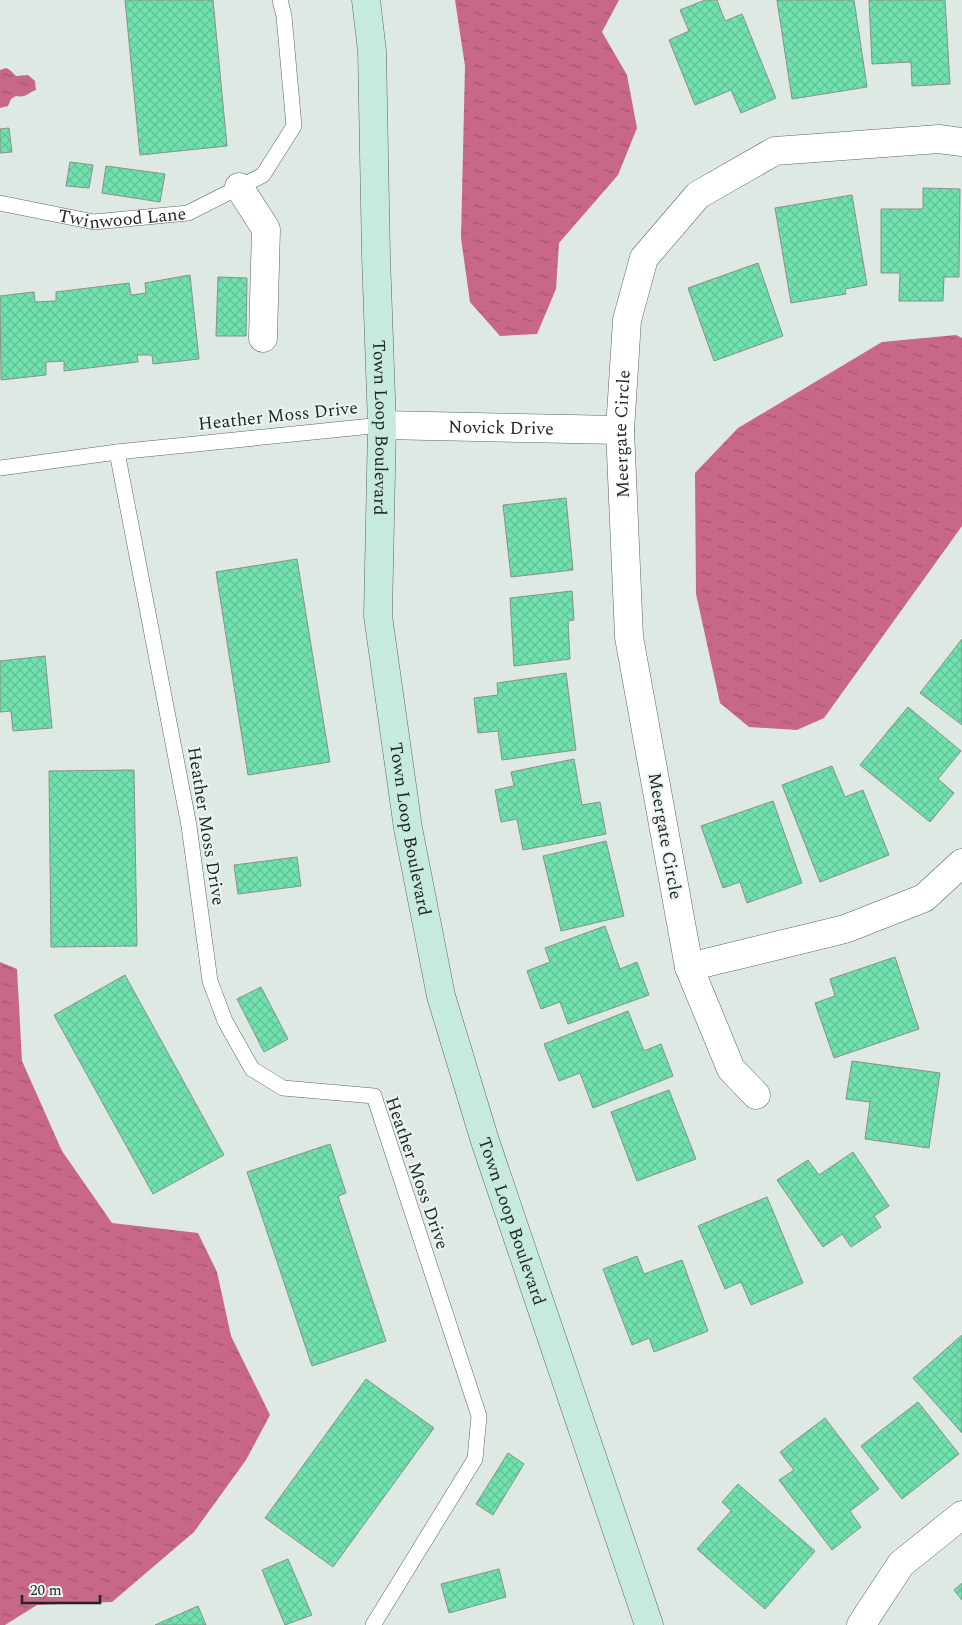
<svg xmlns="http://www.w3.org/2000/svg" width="962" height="1625" font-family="Spectral,serif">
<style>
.water{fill:url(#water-ripples)}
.building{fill:url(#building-cross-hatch);stroke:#88918c}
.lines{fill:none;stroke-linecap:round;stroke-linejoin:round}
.lane-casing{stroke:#5c645f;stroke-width:16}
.street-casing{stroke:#5c645f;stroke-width:29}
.secondary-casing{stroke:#5c645f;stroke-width:29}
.lane{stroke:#fff;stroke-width:15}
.street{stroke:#fff;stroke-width:28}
.secondary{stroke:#c6ebdc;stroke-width:28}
.labels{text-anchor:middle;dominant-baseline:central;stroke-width:4;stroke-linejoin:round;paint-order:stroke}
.street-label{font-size:18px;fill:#222624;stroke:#ecf6f1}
</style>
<defs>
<pattern id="water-ripples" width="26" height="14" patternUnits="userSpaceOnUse" patternTransform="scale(1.25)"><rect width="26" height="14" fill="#c96786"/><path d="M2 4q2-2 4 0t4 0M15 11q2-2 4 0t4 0" fill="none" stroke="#a3556d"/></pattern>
<pattern id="building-cross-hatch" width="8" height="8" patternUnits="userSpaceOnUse" patternTransform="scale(1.25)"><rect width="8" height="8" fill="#71e1ad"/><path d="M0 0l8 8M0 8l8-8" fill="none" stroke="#62c195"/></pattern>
</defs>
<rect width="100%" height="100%" fill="#dfe9e3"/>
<g class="water">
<path d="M455 0H619L602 32 627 75 637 128 618 175 559 243 556 289 537 334 500 336 470 302 461 238 465 66Z"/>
<path d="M6 68 10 70 16 76 28 75 35 81 36 90C27 93 27 98 16 96L11 99 8 106 0 108V70Z"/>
<path d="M956 335 962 338V526L824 718 797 730 749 727 720 703 696 594 695 473 738 428 882 342Z"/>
<path d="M0 962 17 969 22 1061 62 1151 112 1223 198 1233 217 1272 231 1336 270 1415 246 1460 194 1532 112 1602 37 1605 5 1625H0Z"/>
</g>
<g class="building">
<path d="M125 0H213L227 146 140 155Z"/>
<path d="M705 0H717L725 21 742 14 776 98 741 113 731 90 695 105 669 40 689 31 680 10Z"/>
<path d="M777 0H854L867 87 792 99Z"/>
<path d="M869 0H945L950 84 912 86 911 62 872 64Z"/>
<path d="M9 128 12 152 0 153V129Z"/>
<path d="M70 162 93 165 89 188 66 186Z"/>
<path d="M106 166 165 174 160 202 102 193Z"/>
<path d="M923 188 960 189 959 277H944L943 301H899L900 273H881V209H923Z"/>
<path d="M852 195 867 285 845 289 846 294 791 303 775 208Z"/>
<path d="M758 263 783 336 714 361 688 288Z"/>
<path d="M190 275 199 359 153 364 152 355H137L138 362 64 371V361L46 362V375L1 380 0 296 34 292 35 302 56 301V292L129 283 131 295 146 293 145 283Z"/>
<path d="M218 277 247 278 246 336H216Z"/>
<path d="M566 498 573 570 511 577 503 505Z"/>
<path d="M297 559 330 762 248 775 216 572Z"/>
<path d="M572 591 574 620 568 621 570 659 514 666 510 598Z"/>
<path d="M962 639V725L920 693Z"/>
<path d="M45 656 52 728 13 731 11 711 0 712V661Z"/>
<path d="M566 673 576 750 502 760 498 731 478 733 474 698 498 695 497 683Z"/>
<path d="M908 707 961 751 938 779 954 793 930 822 860 765Z"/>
<path d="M574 759 582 805 600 802 606 834 523 850 517 819 501 822 495 790 514 786 511 772Z"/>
<path d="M832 766 845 797 863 790 889 855 820 882 782 785Z"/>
<path d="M134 770 137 946 51 947 49 771Z"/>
<path d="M773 801 802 883 747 903 740 882 723 888 701 826Z"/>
<path d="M606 841 624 916 561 931 543 856Z"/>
<path d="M297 857 301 886 238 894 234 865Z"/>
<path d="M605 926 620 969 637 962 649 995 568 1024 560 1002 541 1009 527 971 550 962 545 948Z"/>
<path d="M895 957 919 1029 834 1058 815 1003 835 996 830 979Z"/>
<path d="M125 975 224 1155 153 1194 54 1015Z"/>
<path d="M261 987 288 1039 264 1052 237 999Z"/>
<path d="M628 1011 644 1051 661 1044 673 1076 593 1108 580 1073 559 1081 544 1044Z"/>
<path d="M852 1061 940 1073 929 1148 865 1139 870 1102 846 1099Z"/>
<path d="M669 1090 696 1159 637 1181 611 1112Z"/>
<path d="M330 1144 346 1193 338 1196 386 1341 312 1366 247 1172Z"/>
<path d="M853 1152 889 1206 874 1216 881 1227 851 1247 842 1234 823 1247 777 1180 808 1160 819 1175Z"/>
<path d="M767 1197 803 1283 751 1305 741 1282 725 1289 698 1226Z"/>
<path d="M637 1256 644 1274 682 1260 708 1331 654 1352 649 1338 632 1345 603 1269Z"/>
<path d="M962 1335V1433L913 1378Z"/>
<path d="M366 1379 434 1428 333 1567 265 1518Z"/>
<path d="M918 1402 959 1454 902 1499 861 1446Z"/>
<path d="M825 1418 879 1489 850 1511 861 1527 832 1550 779 1480 794 1470 780 1452Z"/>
<path d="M508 1453 524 1464 493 1515 476 1504Z"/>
<path d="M738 1484 815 1551 765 1609 697 1549 731 1511 722 1502Z"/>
<path d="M288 1559 312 1615 285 1625 262 1570Z"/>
<path d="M499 1569 506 1597 449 1613 441 1584Z"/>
<path d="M962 1583V1600L954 1590Z"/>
<path d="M198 1606 206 1625H155Z"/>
</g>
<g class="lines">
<defs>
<g id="lane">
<path id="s1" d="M0 203 94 222 188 213 263 175 294 126 284 16 280 0"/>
<path d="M117 452 189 826 210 981 225 1021 252 1069 283 1088 374 1096 479 1416 475 1459 373 1625"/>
<path d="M0 468 117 452 382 425"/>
</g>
<g id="street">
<path d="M239 187 266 229 263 338"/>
<path id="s2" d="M382 425 620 430"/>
<path d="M689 967 845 929 924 898 962 863"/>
<path id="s3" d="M756 1095 731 1069 689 967 629 637 620 430 627 320 644 258 698 195 775 151 939 139 962 142"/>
<path d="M861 1625 901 1564 962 1515"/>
</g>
<g id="secondary">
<path id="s4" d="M366 0 372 51 376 256 382 425 378 616 408 828 441 996 485 1141 649 1625"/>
</g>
</defs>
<use href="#lane" class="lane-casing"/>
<use href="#street" class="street-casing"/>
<use href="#secondary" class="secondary-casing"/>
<use href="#lane" class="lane"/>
<use href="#street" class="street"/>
<use href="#secondary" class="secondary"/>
</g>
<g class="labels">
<g class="street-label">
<text stroke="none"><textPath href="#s1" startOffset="124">Twinwood Lane</textPath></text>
<text transform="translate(278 416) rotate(-6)">Heather Moss Drive</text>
<text stroke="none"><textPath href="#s4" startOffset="428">Town Loop Boulevard</textPath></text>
<text stroke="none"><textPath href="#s2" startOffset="119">Novick Drive</textPath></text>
<text stroke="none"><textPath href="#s3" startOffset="685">Meergate Circle</textPath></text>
<text transform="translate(206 826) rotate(81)">Heather Moss Drive</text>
<text stroke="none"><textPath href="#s4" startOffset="832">Town Loop Boulevard</textPath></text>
<text transform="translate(665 836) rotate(80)">Meergate Circle</text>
<text transform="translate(417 1173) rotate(71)">Heather Moss Drive</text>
<text stroke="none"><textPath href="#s4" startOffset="1238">Town Loop Boulevard</textPath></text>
</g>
</g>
<path d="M22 1595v8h78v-8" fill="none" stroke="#222624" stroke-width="2.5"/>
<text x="30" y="1595" font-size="15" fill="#222624" stroke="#ecf6f1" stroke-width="4" paint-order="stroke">20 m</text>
</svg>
